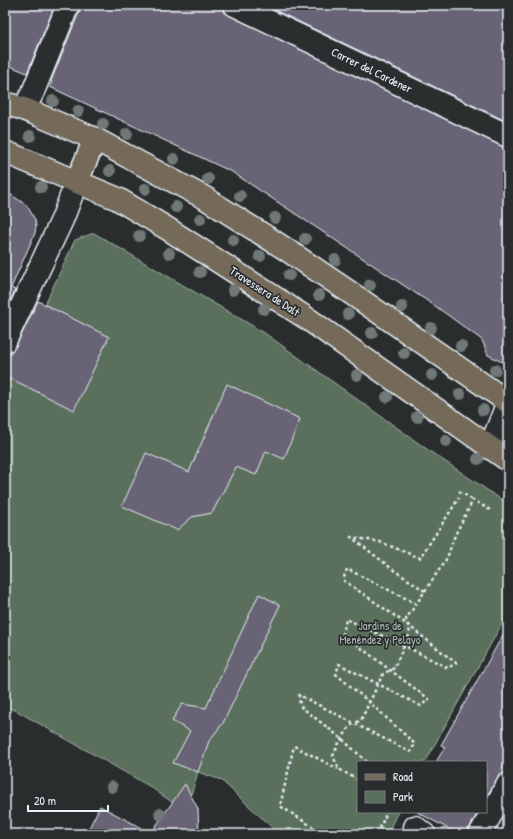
<svg xmlns="http://www.w3.org/2000/svg" width="513" height="839" font-family="'Patrick Hand',sans-serif">
<style>
.green{fill:#5a705c;stroke:#a1b0aa}
.building{fill:#696476;stroke:#e8f1f8}
.lines{fill:none;stroke-linecap:round;stroke-linejoin:round}
.minor-casing{stroke:#e8f1f8;stroke-width:25}
.major-casing{stroke:#e8f1f8;stroke-width:25}
.path{stroke:#e8f1f8;stroke-width:2.5;stroke-dasharray:3 3;stroke-linecap:butt}
.minor{stroke:#2a2d2e;stroke-width:22}
.major{stroke:#746a5a;stroke-width:22}
.path-bridge{stroke:#e8f1f8;stroke-width:2.5;stroke-dasharray:3 3;stroke-linecap:butt}
.tree{fill:#6f7977}
.labels{text-anchor:middle;dominant-baseline:central;stroke-width:3.5;stroke-linejoin:round;paint-order:stroke}
.street-label{font-size:12px;fill:#e8f1f8;stroke:#2a2d2e}
.park-label{font-size:12px;fill:#a8b7b2;stroke:#2a2d2e}
</style>
<rect width="100%" height="100%" fill="#2a2d2e"/>
<filter id="ink" filterUnits="userSpaceOnUse"><feTurbulence type="fractalNoise" baseFrequency=".025" numOctaves="2"/><feDisplacementMap in="SourceGraphic" scale="8" xChannelSelector="R" yChannelSelector="G"/><feConvolveMatrix kernelMatrix="1 2 1 2 8 2 1 2 1" color-interpolation-filters="sRGB"/></filter>
<g filter="url(#ink)">
<path class="green" d="M94 233 263 332 431 452 508 504V613L425 762H358V812H398L387 834H279L221 780 198 772 186 812 149 786 17 711 5 706V390L75 240Z"/>
<g class="building">
<path d="M5 5H55L27 73 5 64Z"/>
<path d="M80 5H223L224 12 230 16 503 147 508 148V365L488 355 482 340 438 308 232 172 50 87 52 82 51 81 80 10Z"/>
<path d="M264 5H508V122Z"/>
<path d="M5 191 25 204 29 209 35 220 36 227 35 233 11 288 15 290 5 312Z"/>
<path d="M38 301 109 337 74 410 5 376V353L12 351 16 346Z"/>
<path d="M227 384 300 419 284 459 266 451 256 475 236 467 212 513 192 517 177 530 122 506 146 453 189 472Z"/>
<path d="M259 594 280 605 223 723 209 741 198 772 173 763 190 731 172 721 182 704 206 708Z"/>
<path d="M508 626V758L486 798V762H436L445 747 441 745Z"/>
<path d="M185 784 198 809 199 834H86L100 806 151 833Z"/>
<path d="M417 812H478L466 834H458Z"/>
</g>
<g class="lines">
<defs>
<g id="minor">
<path d="M235 5 508 136"/>
<path d="M24 109 33 92 68 5"/>
<path d="M5 341 62 220 77 181"/>
<path d="M490 448 508 402"/>
<path d="M415 827 424 834"/>
<path d="M480 834 508 784"/>
</g>
<g id="major">
<path d="M5 103 24 109 95 139 205 198 284 248 361 300 508 402"/>
<path d="M5 152 118 199 168 229 308 319 508 460"/>
<path d="M77 181 95 139"/>
</g>
</defs>
<use href="#minor" class="minor-casing"/>
<use href="#major" class="major-casing"/>
<g class="path">
<path d="M425 591 447 558 455 535 473 500 490 510"/>
<path d="M367 762 342 739 300 706 299 695 410 752 415 744 369 702 336 674 339 664 421 706 429 699 390 670 343 634 346 619 405 646 448 668 456 663 408 625 343 580 347 569 415 603"/>
<path d="M358 780 339 769 333 756 338 745 350 726 361 720 383 674 394 668 410 633 406 619 425 591 395 571 351 537 380 542 420 558 459 498"/>
<path d="M324 834 280 806 294 746 338 769"/>
<path d="M377 834 387 812"/>
</g>
<use href="#minor" class="minor"/>
<use href="#major" class="major"/>
<path class="path-bridge" d="M459 491 473 500"/>
</g>
<g class="tree">
<circle cx="53" cy="101" r="6"/>
<circle cx="78" cy="111" r="6"/>
<circle cx="103" cy="124" r="6"/>
<circle cx="127" cy="134" r="6"/>
<circle cx="30" cy="136" r="6"/>
<circle cx="174" cy="159" r="6"/>
<circle cx="110" cy="171" r="6"/>
<circle cx="208" cy="179" r="6"/>
<circle cx="41" cy="187" r="6"/>
<circle cx="145" cy="189" r="6"/>
<circle cx="240" cy="196" r="6"/>
<circle cx="176" cy="207" r="6"/>
<circle cx="275" cy="218" r="6"/>
<circle cx="200" cy="219" r="6"/>
<circle cx="139" cy="236" r="6"/>
<circle cx="305" cy="239" r="6"/>
<circle cx="233" cy="240" r="6"/>
<circle cx="169" cy="253" r="6"/>
<circle cx="260" cy="256" r="6"/>
<circle cx="335" cy="260" r="6"/>
<circle cx="200" cy="272" r="6"/>
<circle cx="289" cy="275" r="6"/>
<circle cx="370" cy="285" r="6"/>
<circle cx="233" cy="290" r="6"/>
<circle cx="319" cy="295" r="6"/>
<circle cx="402" cy="307" r="6"/>
<circle cx="264" cy="309" r="6"/>
<circle cx="348" cy="314" r="6"/>
<circle cx="431" cy="328" r="6"/>
<circle cx="372" cy="333" r="6"/>
<circle cx="461" cy="346" r="6"/>
<circle cx="404" cy="353" r="6"/>
<circle cx="495" cy="370" r="6"/>
<circle cx="357" cy="375" r="6"/>
<circle cx="432" cy="375" r="6"/>
<circle cx="460" cy="394" r="6"/>
<circle cx="387" cy="397" r="6"/>
<circle cx="483" cy="410" r="6"/>
<circle cx="417" cy="417" r="6"/>
<circle cx="446" cy="441" r="6"/>
<circle cx="478" cy="459" r="6"/>
<circle cx="112" cy="787" r="6"/>
<circle cx="160" cy="814" r="6"/>
</g>
</g>
<g class="labels">
<g class="street-label">
<text transform="translate(372 70) rotate(26)">Carrer del Cardener</text>
<text transform="translate(265 291) rotate(33)">Travessera de Dalt</text>
</g>
<g class="park-label">
<text x="380" y="625">Jardins de<tspan x="380" dy="14">Menéndez y Pelayo</tspan></text>
</g>
</g>
<rect width="513" height="839" fill="none" stroke="#2a2d2e" stroke-width="20"/>
<rect x="10" y="10" width="493" height="819" fill="none" stroke="#e8f1f8" stroke-width="1.5" filter="url(#ink)"/>
<rect x="357" y="761" width="130" height="52" fill="#2a2d2e" stroke="#767b7f"/>
<rect x="365" y="774" width="20" height="6" fill="#746a5a" stroke="#767b7f"/>
<text x="393" y="781" font-size="12" fill="#e8f1f8">Road</text>
<rect x="365" y="791" width="20" height="12" fill="#5a705c" stroke="#767b7f"/>
<text x="393" y="801" font-size="12" fill="#e8f1f8">Park</text>
<path d="M28 805v6h80v-6" fill="none" stroke="#e8f1f8" stroke-width="2"/>
<text x="34" y="805" font-size="12" fill="#e8f1f8" stroke="#2a2d2e" stroke-width="3" paint-order="stroke">20 m</text>
</svg>
